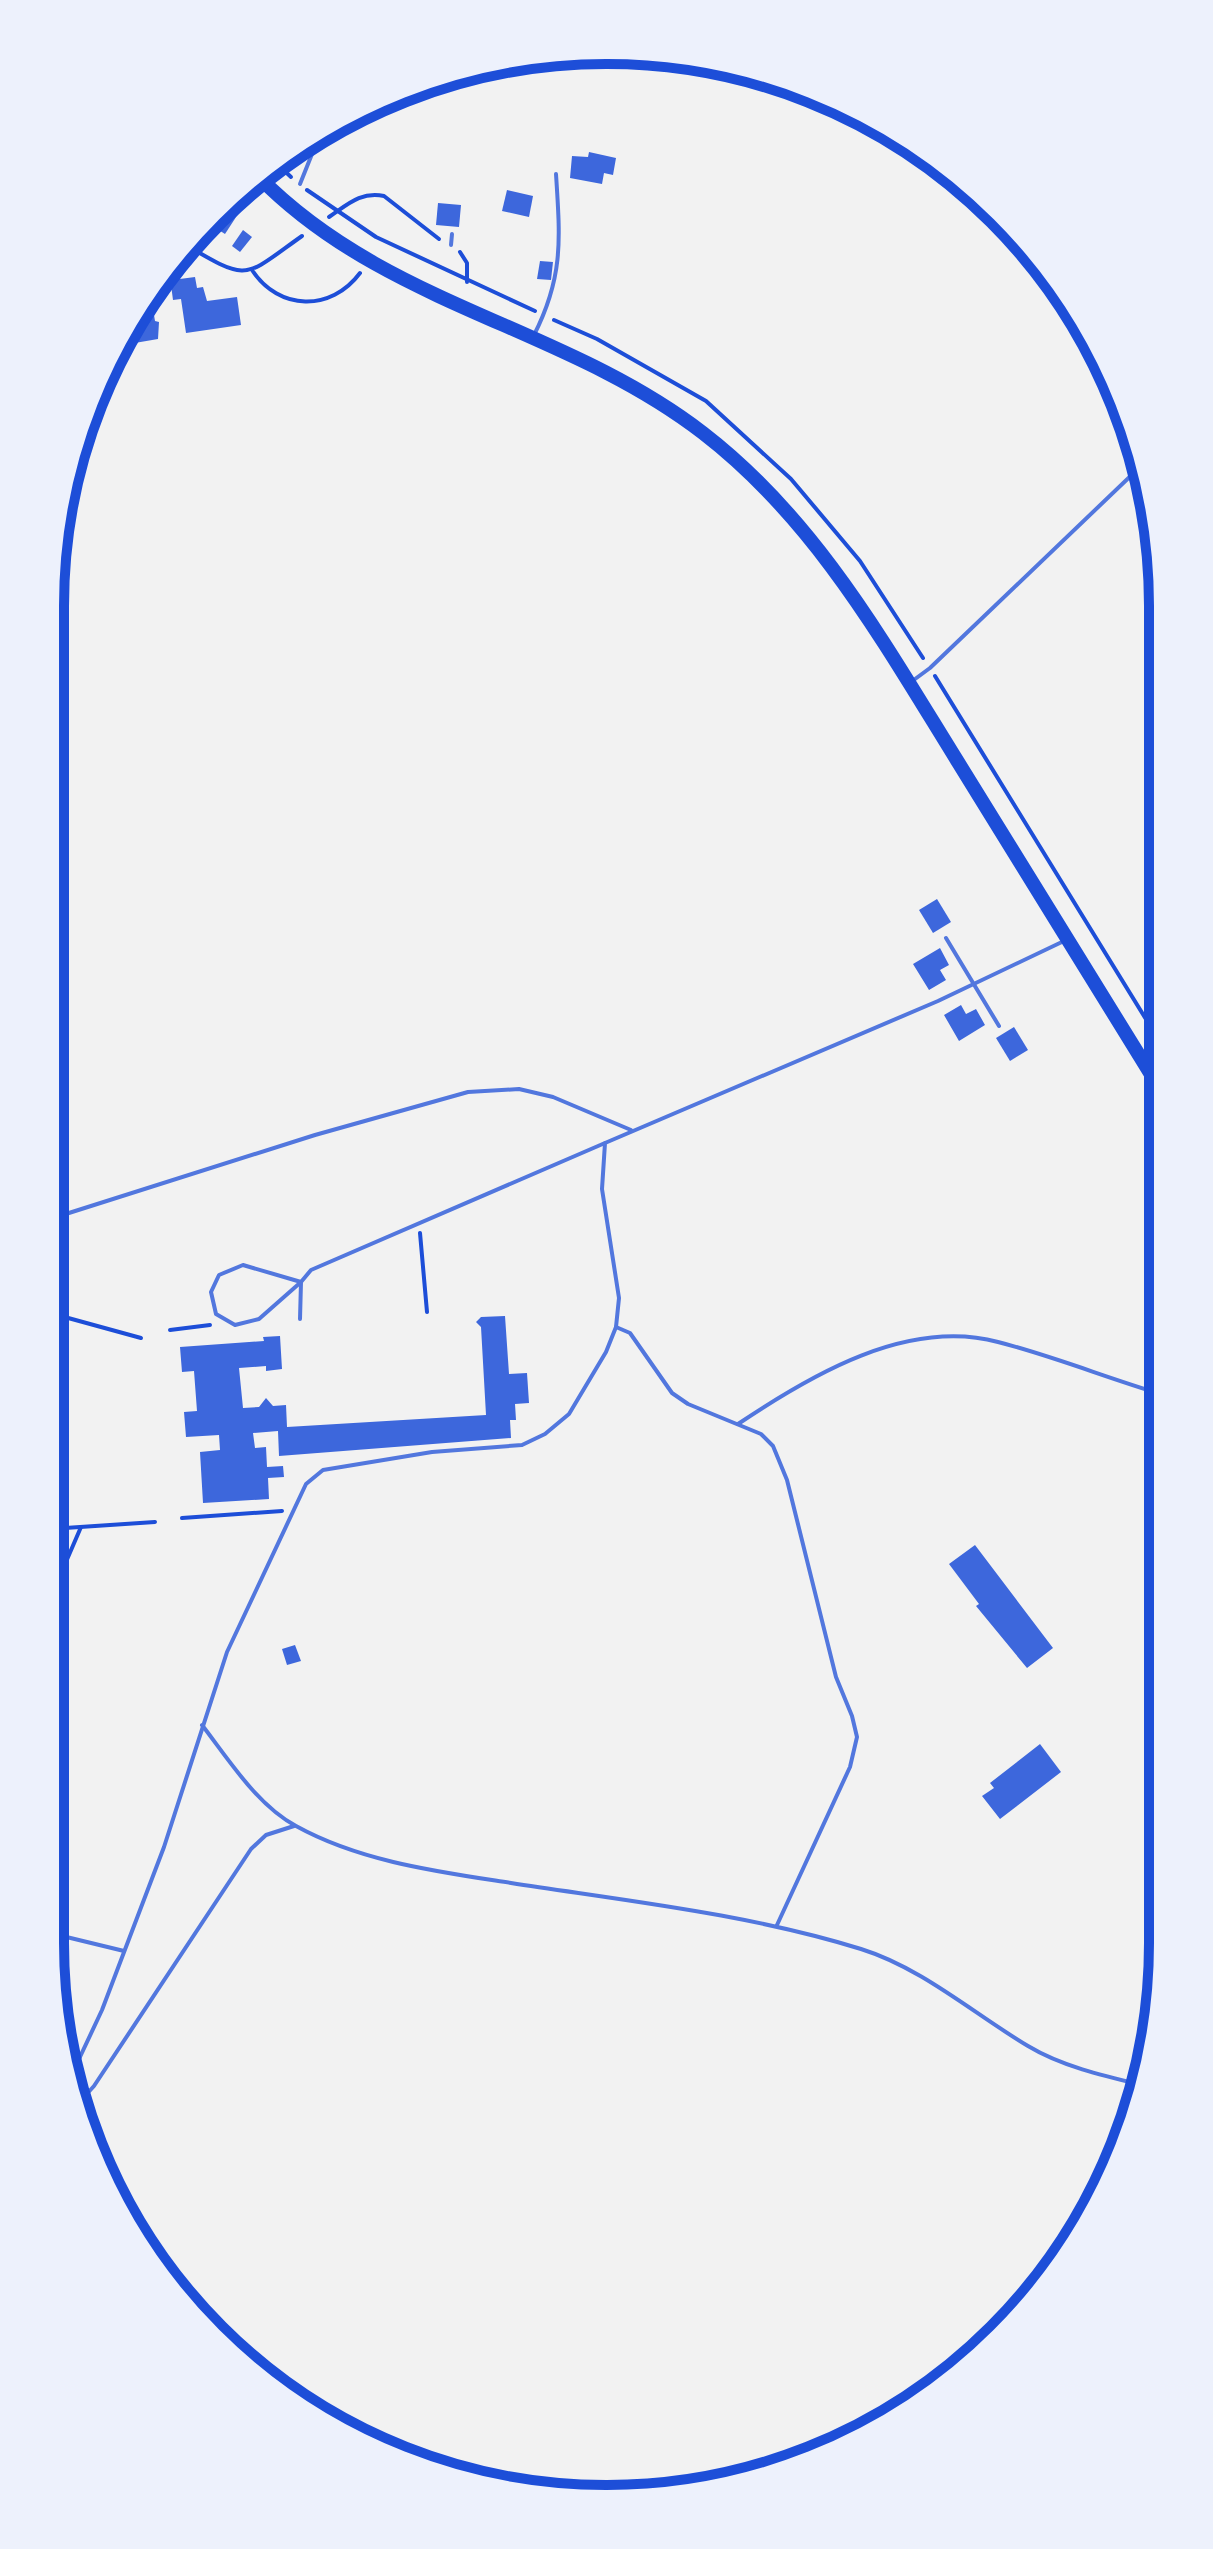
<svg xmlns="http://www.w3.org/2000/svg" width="1213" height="2549" font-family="'Golos Text',sans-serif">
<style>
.building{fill:#3d67dc}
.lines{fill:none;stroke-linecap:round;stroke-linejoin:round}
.path{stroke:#1d4ed8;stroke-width:4}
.service{stroke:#5277de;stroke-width:4}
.primary{stroke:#1d4ed8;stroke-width:14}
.rim{fill:none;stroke:#1d4ed8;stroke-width:10}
</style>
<rect width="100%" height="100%" fill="#f2f2f2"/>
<g class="building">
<path d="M589 152 616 158 613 175 604 173 602 184 570 178 572 156 588 157Z"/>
<path d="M507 190 533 196 529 217 502 211Z"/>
<path d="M438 203 461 205 459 227 436 225Z"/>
<path d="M224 204 238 214 225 234 206 222Z"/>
<path d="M243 230 252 237 240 252 232 246Z"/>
<path d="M540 261 553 262 551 280 537 279Z"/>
<path d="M195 277 197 288 203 287 207 301 237 297 241 325 186 333 181 299 173 300 171 285 172 280Z"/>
<path d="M146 306 153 309 155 321 159 322 158 339 123 345 122 338 138 309Z"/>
<path d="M937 899 951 922 933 933 919 910Z"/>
<path d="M940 948 949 965 940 970 946 980 929 990 913 964Z"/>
<path d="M961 1005 966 1014 976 1009 985 1025 959 1041 944 1015Z"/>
<path d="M1014 1027 1028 1050 1010 1061 996 1038Z"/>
<path d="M505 1316 509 1374 527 1373 529 1403 515 1404 516 1420H510L511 1438 279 1456 278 1431 253 1433 255 1448 266 1447 267 1467 283 1466 284 1477 268 1478 269 1499 203 1503 200 1452 220 1450 219 1435 186 1437 184 1412 197 1411 194 1371 182 1372 180 1347 264 1341 263 1337 280 1336 282 1369 266 1371V1366L239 1368 243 1408 259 1407 266 1398 273 1406 286 1405 287 1427 486 1415 481 1327 476 1322 481 1317Z"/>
<path d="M975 1545 1053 1648 1027 1668 976 1606 979 1604 949 1564Z"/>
<path d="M295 1645 301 1661 287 1665 282 1649Z"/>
<path d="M1040 1744 1061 1772 1000 1819 982 1796 994 1788 990 1783Z"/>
</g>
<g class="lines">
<g class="path">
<path d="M275 162 291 177"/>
<path d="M307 190 376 237 535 311"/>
<path d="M329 217C347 205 361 191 384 196L439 239"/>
<path d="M186 245C250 283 244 277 302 236"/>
<path d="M460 252 467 263V282"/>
<path d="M252 270C279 311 331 312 360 273"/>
<path d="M554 320 597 339 706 401 791 479 860 561 923 658"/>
<path d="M935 676 1160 1042"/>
<path d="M420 1233 427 1312"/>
<path d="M50 1313 141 1338"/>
<path d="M170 1330 210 1325"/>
<path d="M182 1518 282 1511"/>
<path d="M50 1529 155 1522"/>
<path d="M50 1599 81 1527"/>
</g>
<g class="service">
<path d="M300 184 316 144"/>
<path d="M451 245 452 234"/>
<path d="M534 335C564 276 560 238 556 174"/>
<path d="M911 682 930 668 1140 467"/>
<path d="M946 938 999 1026"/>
<path d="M50 1219 315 1135 468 1092 519 1089 553 1097 631 1130"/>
<path d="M243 1265 301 1282 259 1319 235 1325 216 1314 211 1292 219 1275Z"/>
<path d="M300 1319 301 1282 311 1270 605 1143"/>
<path d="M616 1327 630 1333 672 1393 688 1404 761 1434 773 1446 787 1480 836 1677 852 1716 857 1737 850 1767 777 1925"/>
<path d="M738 1424C811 1375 907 1318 998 1342 1053 1356 1107 1378 1161 1394"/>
<path d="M202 1725C229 1760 257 1805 296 1826 361 1862 440 1872 511 1883 628 1901 748 1914 861 1949 922 1968 974 2014 1028 2046 1061 2066 1104 2076 1142 2085"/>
<path d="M50 1933 124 1951"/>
<path d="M72 2074 102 2010 164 1847 227 1652 306 1484 323 1470 432 1452 522 1445 545 1434 569 1414 606 1352 616 1327 619 1298 602 1189 605 1143 938 1001 1064 941"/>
<path d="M76 2098 84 2097 94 2086 251 1849 266 1835 294 1826"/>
</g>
<path class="primary" d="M258 176C385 306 563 325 703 433 816 520 884 643 958 762 1025 871 1093 980 1160 1089"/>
</g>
<path d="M0 0H1213V2549H0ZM606 64H607A542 542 0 0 1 1149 606V1943A542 542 0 0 1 607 2485H606A542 542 0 0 1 64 1943V606A542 542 0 0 1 606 64Z" fill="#edf1fc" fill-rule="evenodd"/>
<path class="rim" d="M606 64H607A542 542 0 0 1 1149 606V1943A542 542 0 0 1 607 2485H606A542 542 0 0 1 64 1943V606A542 542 0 0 1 606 64Z"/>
</svg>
